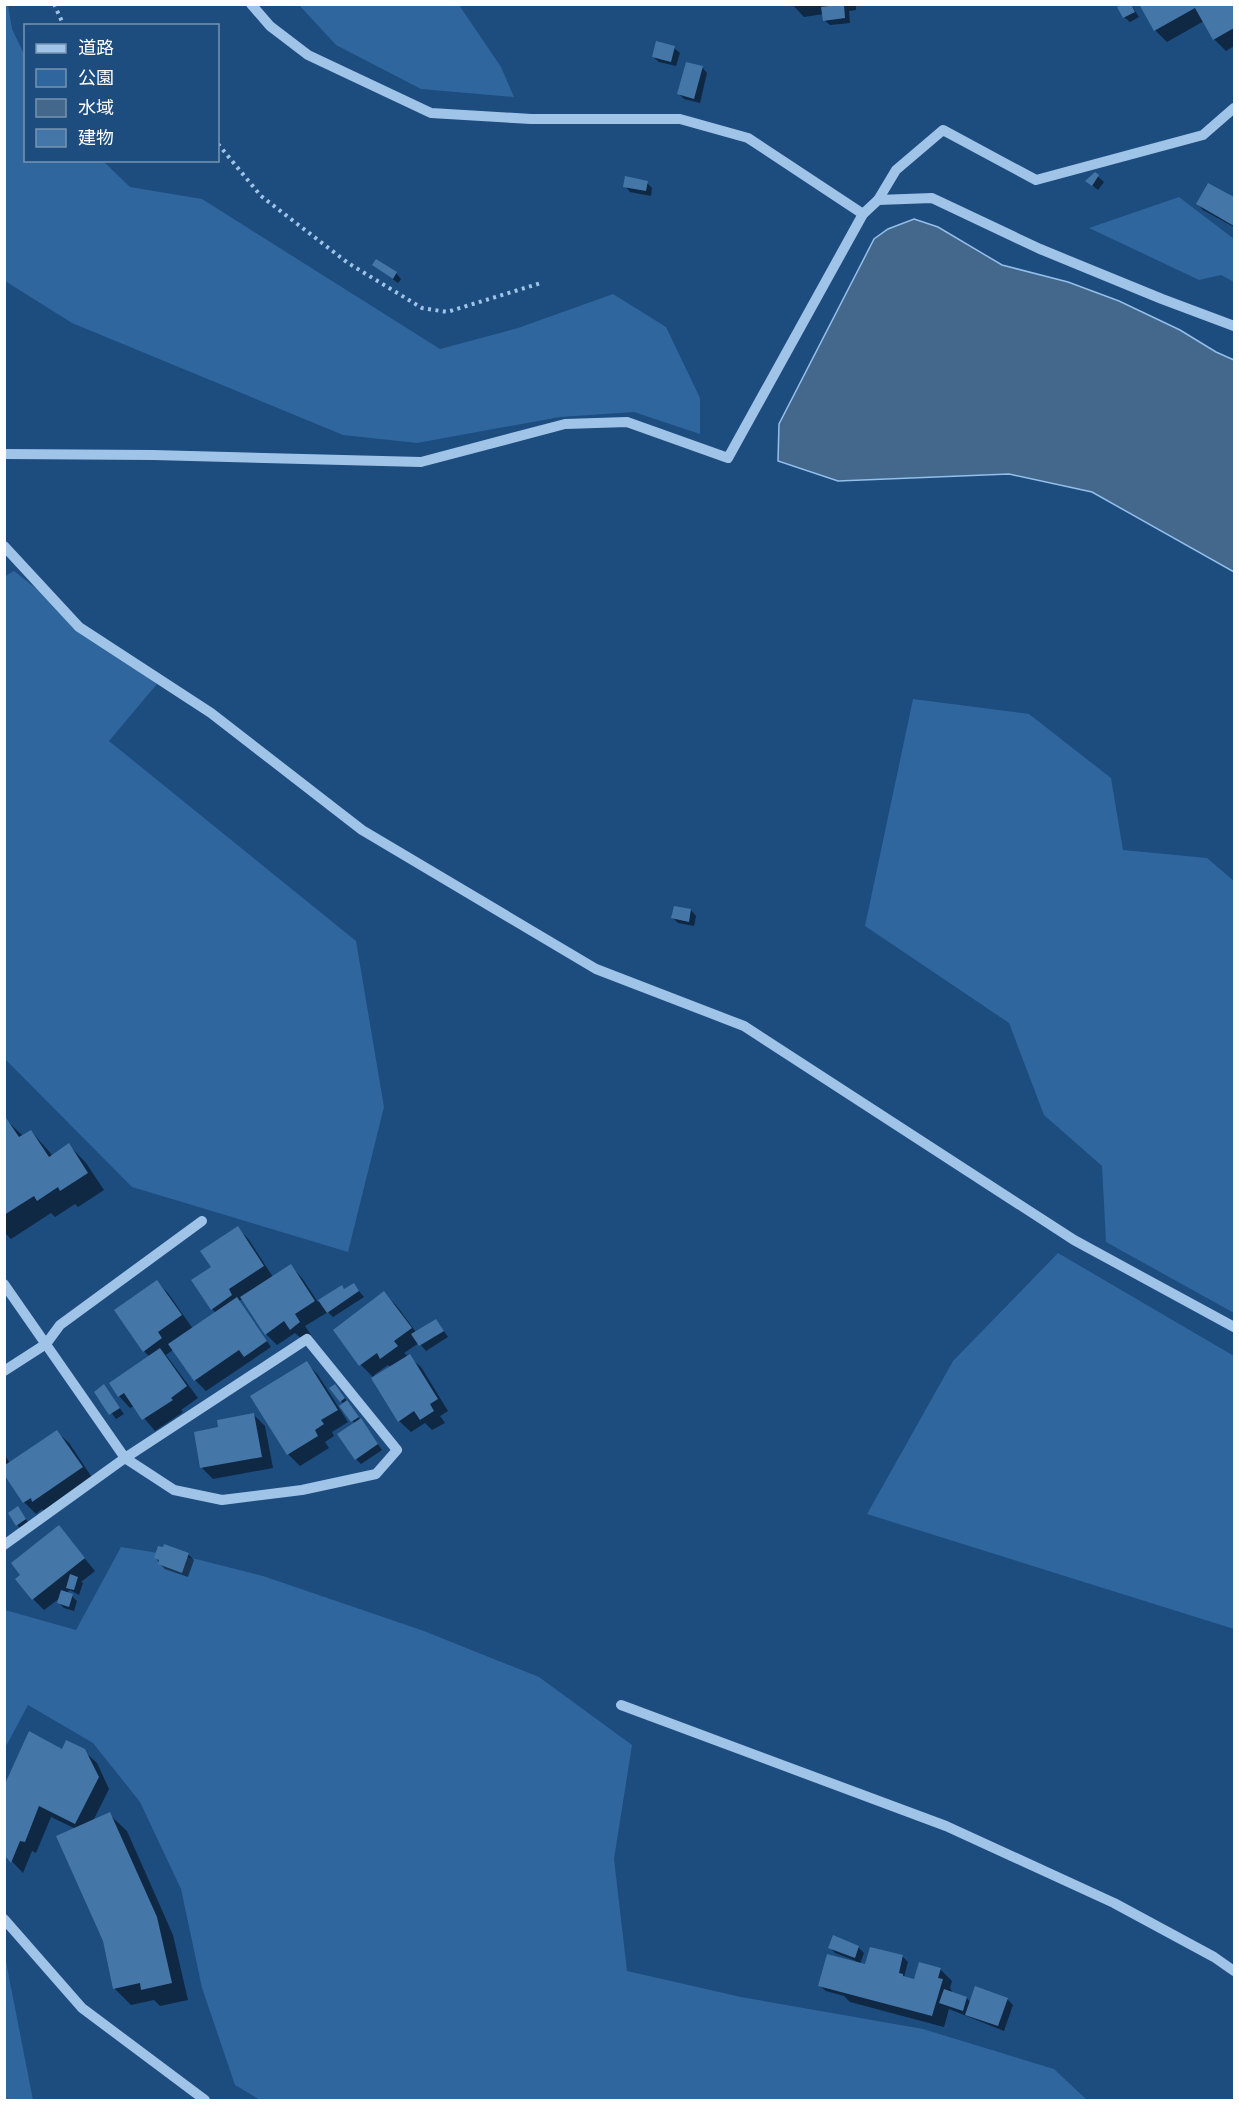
<svg xmlns="http://www.w3.org/2000/svg" width="1239" height="2105" font-family="Barlow,'Noto Sans JP',sans-serif">
<style>
.green{fill:#2f669d}
.water{fill:#44678c;stroke:#93bfea;stroke-width:1.5}
.shadow{fill:#0007;fill-rule:evenodd}
.building{fill:#4576a8}
.lines{fill:none;stroke-linecap:round;stroke-linejoin:round}
.path{stroke:#a0c4e8;stroke-width:4;stroke-dasharray:3 4.5;stroke-linecap:butt}
.minor{stroke:#a0c4e8;stroke-width:10}
</style>
<rect width="100%" height="100%" fill="#1d4c7f"/>
<g class="green">
<path d="M4 5H8L12 29 25 56 26 160 103 161 130 187 202 199 440 349 518 328 613 294 666 327 700 398V434L634 412 560 417 417 443 343 435 72 323 5 281Z"/>
<path d="M299 5H459L501 67 514 97 421 89 336 45Z"/>
<path d="M1179 197 1234 239V282L1221 275 1199 280 1089 228Z"/>
<path d="M14 571 157 684 109 741 356 941 384 1107 348 1252 132 1187 5 1059 4 577Z"/>
<path d="M913 699 1029 714 1111 778 1123 850 1207 858 1234 881V1313L1106 1242 1102 1166 1044 1115 1009 1023 865 926Z"/>
<path d="M1058 1253 1234 1356V1629L867 1514 953 1361Z"/>
<path d="M121 1547 196 1559 263 1576 424 1631 539 1677 632 1745 614 1859 627 1971 741 1997 923 2029 1054 2069 1087 2100H260L235 2085 202 1988 181 1889 140 1802 93 1743 28 1705 5 1748V1610L76 1630Z"/>
<path d="M5 1960 6 1962 33 2100H5Z"/>
</g>
<path class="water" d="M914 219 938 227 1002 265 1068 282 1119 301 1180 330 1216 352 1234 360V572L1092 492 1009 474 838 481 778 461 779 424 874 239 888 229Z"/>
<g class="shadow">
<path d="M792 4H856V10L849 11 850 23 830 25 824 20V14L804 17Z"/>
<path d="M1131 4 1139 17 1130 22 1124 17Z"/>
<path d="M1141 4H1234V46L1226 51 1214 39 1204 21 1167 42 1155 30Z"/>
<path d="M674 48 680 53 676 66 659 62 653 57Z"/>
<path d="M702 67 707 73 700 103 684 99 679 94Z"/>
<path d="M1095 174 1104 182 1098 190 1087 181Z"/>
<path d="M647 183 652 188 651 196 630 192 625 186Z"/>
<path d="M1209 185 1234 199V227L1203 210 1198 204Z"/>
<path d="M374 265 396 273 401 279 398 283Z"/>
<path d="M691 910 696 916 694 926 678 923 673 918Z"/>
<path d="M4 1118 23 1136 31 1131 53 1156 69 1145 86 1163 104 1190 78 1207 75 1204 55 1217 51 1213 11 1239 4 1232Z"/>
<path d="M238 1228 249 1240 273 1277 291 1266 302 1278 318 1302 341 1287 345 1291 354 1285 364 1297 333 1317 328 1312 305 1326 311 1335 303 1340 295 1333 277 1345 266 1334 243 1299 239 1301 271 1347 206 1391 195 1380 174 1349 166 1355 198 1398 181 1410 183 1412 155 1431 134 1406 130 1408 119 1396 150 1357 144 1351 157 1282 168 1293 193 1329 216 1313 212 1309 213 1267Z"/>
<path d="M384 1293 396 1305 416 1332 436 1320 448 1337 426 1351 419 1343 404 1353 421 1367 448 1411 440 1416 445 1423 432 1430 425 1423 411 1432 399 1421 373 1377 361 1365ZM388 1365 391 1367 375 1377 374 1375Z"/>
<path d="M307 1363 318 1375 348 1422 332 1432 334 1436 325 1442 329 1448 300 1466 288 1454 253 1396Z"/>
<path d="M104 1386 124 1414 116 1419 96 1392Z"/>
<path d="M340 1391 382 1450 361 1464 356 1459 355 1424 341 1406 344 1404 341 1401Z"/>
<path d="M254 1415 265 1426 273 1468 213 1479 202 1468 220 1429Z"/>
<path d="M57 1432 69 1443 93 1479 45 1512 42 1509 36 1514 24 1502 7 1477 4 1478V1454L10 1463Z"/>
<path d="M18 1508 30 1525 22 1530 17 1525Z"/>
<path d="M59 1527 95 1571 81 1582 83 1583 79 1595 70 1590 66 1594 72 1596 77 1601 74 1611 64 1608 59 1603 60 1598 44 1610 33 1599Z"/>
<path d="M164 1549 188 1554 194 1560 188 1577 165 1569 159 1563 156 1558Z"/>
<path d="M63 1751H84L97 1763 109 1789 93 1821 109 1814 127 1831 173 1935 188 2000 160 2006 154 2000 131 2005 114 1988 105 1941 76 1829 51 1817 36 1853 32 1851 23 1873 4 1853Z"/>
<path d="M830 1947H858L864 1953 860 1964 867 1966 902 1956 908 1962 904 1977 915 1981 940 1969 952 1981 950 1988 953 1993 967 1998 971 2003 1007 1999 1013 2005 1004 2031 949 2009 944 2027 850 2002 844 1996 826 1991 820 1986 856 1961 835 1953Z"/>
</g>
<g class="building">
<path d="M844 4 845 18 823 21 821 7Z"/>
<path d="M1122 4H1131L1135 12 1123 18 1117 7Z"/>
<path d="M1139 4H1234V28L1213 40 1195 8 1154 31Z"/>
<path d="M656 41 675 46 671 62 652 57Z"/>
<path d="M686 62 703 66 694 99 677 94Z"/>
<path d="M1095 172 1099 175 1092 186 1085 181Z"/>
<path d="M625 176 648 181 646 191 623 187Z"/>
<path d="M1208 183 1234 197V226L1196 204Z"/>
<path d="M376 259 397 272 393 279 372 265Z"/>
<path d="M674 906 691 909 689 922 671 918Z"/>
<path d="M4 1115 19 1137 31 1130 49 1157 69 1143 88 1173 60 1191 58 1187 37 1201 34 1196 4 1215Z"/>
<path d="M238 1226 264 1266 229 1289 232 1295 211 1310 191 1280 211 1267 200 1251Z"/>
<path d="M291 1264 315 1301 295 1314 300 1322 290 1330 284 1321 265 1335 240 1297Z"/>
<path d="M157 1280 182 1315 158 1332 162 1338 143 1352 114 1310Z"/>
<path d="M354 1283 359 1291 327 1313 318 1300 342 1285 344 1289Z"/>
<path d="M384 1291 412 1328 394 1341 398 1346 380 1359 377 1353 359 1366 333 1330Z"/>
<path d="M237 1297 267 1341 244 1357 239 1350 194 1381 168 1344Z"/>
<path d="M436 1319 444 1331 419 1346 411 1334Z"/>
<path d="M160 1348 187 1386 171 1398 173 1400 142 1420 124 1393 118 1397 109 1383Z"/>
<path d="M410 1354 438 1399 430 1404 434 1411 420 1420 414 1411 398 1422 371 1378Z"/>
<path d="M307 1361 338 1410 321 1420 324 1424 315 1430 318 1436 287 1455 250 1396Z"/>
<path d="M104 1384 120 1408 109 1415 94 1392Z"/>
<path d="M335 1384 345 1398 340 1402 329 1388Z"/>
<path d="M347 1400 359 1417 351 1422 339 1406Z"/>
<path d="M254 1413 262 1457 200 1468 194 1432 218 1427 217 1420Z"/>
<path d="M361 1418 378 1444 355 1460 337 1434Z"/>
<path d="M57 1430 83 1467 32 1502 31 1498 23 1503 5 1476V1465Z"/>
<path d="M18 1506 26 1519 16 1526 8 1513Z"/>
<path d="M59 1525 85 1558 32 1600 15 1579 20 1575 11 1563Z"/>
<path d="M164 1544 189 1553 182 1573 158 1564 159 1560 154 1558 158 1546 163 1547Z"/>
<path d="M70 1574 78 1577 74 1590 66 1588Z"/>
<path d="M61 1590 73 1594 69 1607 57 1603Z"/>
<path d="M29 1731 62 1749 66 1740 85 1749 99 1777 75 1824 39 1806 25 1842 20 1841 11 1863 4 1855V1786Z"/>
<path d="M110 1812 157 1917 172 1983 141 1990 140 1983 113 1989 103 1941 56 1836Z"/>
<path d="M833 1935 859 1946 855 1958 828 1948Z"/>
<path d="M870 1947 903 1955 899 1973 903 1974V1976L914 1979 919 1962 941 1968 938 1978 943 1979 932 2016 818 1986 827 1954 865 1964Z"/>
<path d="M975 1986 1008 1998 998 2026 965 2015Z"/>
<path d="M944 1989 967 1997 963 2011 939 2003Z"/>
</g>
<g class="lines">
<g class="path">
<path d="M54 4 64 26"/>
<path d="M218 144 261 196 348 263 422 308 447 312 541 283"/>
</g>
<g class="minor">
<path d="M251 4 270 26 308 55 431 113 531 119H680L748 138 863 214"/>
<path d="M878 200 932 198 1040 249 1162 299 1234 326"/>
<path d="M4 454 153 455 421 462 565 424 627 422 728 458 863 214 878 200 896 170 943 130 1036 180 1203 135 1234 108"/>
<path d="M4 546 79 627 211 713 362 830 596 969 744 1026 1074 1240 1234 1327"/>
<path d="M4 1284 125 1458 174 1490 222 1500 302 1490 376 1474 397 1450 307 1339 125 1458 4 1545"/>
<path d="M4 1371 46 1344 60 1325 202 1221"/>
<path d="M621 1705 946 1826 1114 1903 1214 1957 1234 1971"/>
<path d="M4 1919 82 2008 205 2100"/>
</g>
</g>
<rect width="1239" height="2105" fill="none" stroke="#ffffff" stroke-width="12"/>
<rect x="24" y="24" width="195" height="138" fill="#1d4c7f" stroke="#7794b2" stroke-width="1.5"/>
<rect x="36" y="44" width="30" height="9" fill="#a0c4e8" stroke="#7794b2" stroke-width="1.5"/>
<text x="78" y="54" font-size="18" fill="#ffffff">道路</text>
<rect x="36" y="69" width="30" height="18" fill="#2f669d" stroke="#7794b2" stroke-width="1.5"/>
<text x="78" y="84" font-size="18" fill="#ffffff">公園</text>
<rect x="36" y="99" width="30" height="18" fill="#44678c" stroke="#7794b2" stroke-width="1.5"/>
<text x="78" y="114" font-size="18" fill="#ffffff">水域</text>
<rect x="36" y="129" width="30" height="18" fill="#4576a8" stroke="#7794b2" stroke-width="1.5"/>
<text x="78" y="144" font-size="18" fill="#ffffff">建物</text>
</svg>
